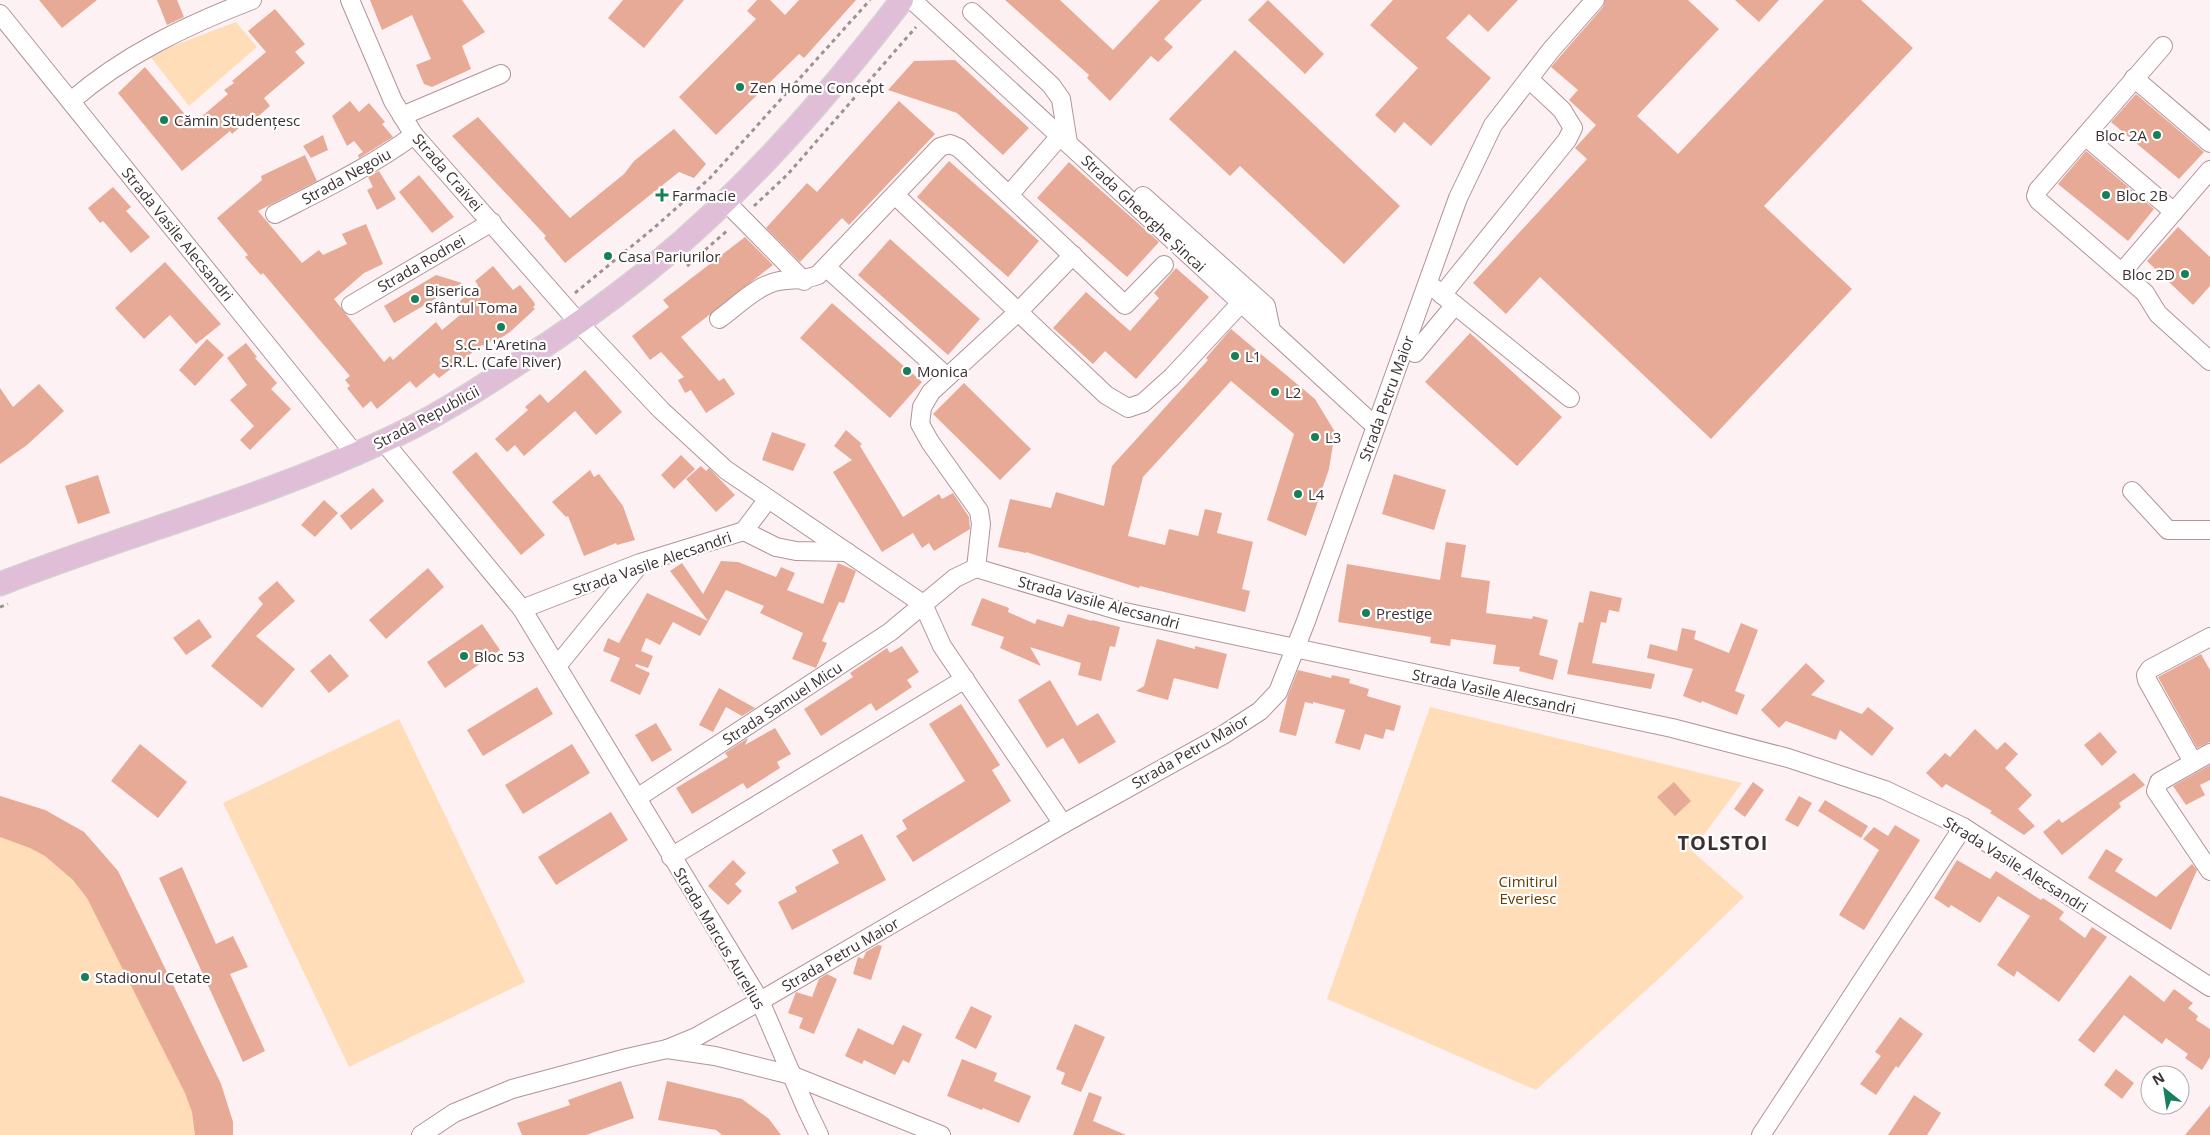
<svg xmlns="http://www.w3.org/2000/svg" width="2210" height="1135" font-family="'Open Sans',sans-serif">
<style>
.green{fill:#ffddb8}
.building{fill:#e7aa96}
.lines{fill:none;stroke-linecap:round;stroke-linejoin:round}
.minor-casing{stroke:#b19498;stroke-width:20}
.major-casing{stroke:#d4d1d2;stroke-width:25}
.path{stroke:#9d9193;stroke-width:3;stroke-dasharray:4 4;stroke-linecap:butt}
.minor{stroke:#fff;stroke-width:18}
.major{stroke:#e0bed8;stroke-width:22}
.poi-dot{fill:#187f5a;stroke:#fff;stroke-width:2}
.labels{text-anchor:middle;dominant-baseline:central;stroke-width:4.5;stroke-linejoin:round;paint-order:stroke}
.poi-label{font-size:15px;fill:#3c3032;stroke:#fff;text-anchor:start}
.street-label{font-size:15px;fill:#3c3032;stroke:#fff}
.park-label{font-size:15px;fill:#653e01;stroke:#fff}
.district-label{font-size:20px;font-weight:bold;letter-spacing:1px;fill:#3c3032;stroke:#fff}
</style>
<rect width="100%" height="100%" fill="#fef1f3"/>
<g class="green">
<path d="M236 22 257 47 189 106 149 55Z"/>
<path d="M1430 707 1742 783 1692 851 1744 897 1665 973 1536 1090 1327 999Z"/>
<path d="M399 719 525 982 349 1067 223 803Z"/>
<path d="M0 796 45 810 84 832 118 871 221 1084 233 1122V1135H0Z"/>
</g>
<g class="building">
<path d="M39 0H97L62 28Z"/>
<path d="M157 0H177L184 17 167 25Z"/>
<path d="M370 0H462L485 32 462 46 471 69 432 87 424 84 416 65 431 59 412 15 382 30Z"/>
<path d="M623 0H684L644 48 608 18Z"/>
<path d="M757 0H770L785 15 799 0H856L804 58 799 54 716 135 679 97 756 19 747 11Z"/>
<path d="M1005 0H1060L1113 50 1160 0H1202L1164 39 1173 47 1158 62 1151 56 1110 101 1087 78 1089 75Z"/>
<path d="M1268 0 1324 54 1305 74 1248 20Z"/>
<path d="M1393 0H1518L1488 32 1469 14 1446 38 1491 78 1431 146 1404 122 1395 133 1375 115 1418 68 1370 25Z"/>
<path d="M1605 0H1688L1719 29 1637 116 1678 154 1824 0H1861L1913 48 1764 206 1852 289 1711 439 1540 277 1506 314 1473 283 1587 159 1575 148 1596 125 1569 100 1578 90 1551 67 1603 7Z"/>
<path d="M1735 0H1779L1759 22Z"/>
<path d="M275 9 305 44 295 52 305 63 264 98 270 106 254 120 251 117 232 134 230 131 182 171 118 93 145 67 193 124 228 94 224 90 234 83 232 81 266 52 248 31Z"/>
<path d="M1235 50 1400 206 1344 264 1240 166 1230 176 1169 119Z"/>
<path d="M955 60 1029 128 1003 155 957 113 888 90 914 61Z"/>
<path d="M2136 94 2204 152 2179 179 2111 122Z"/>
<path d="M350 101 359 112 369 103 385 122 382 124 393 137 359 158 358 155 363 152 354 141 347 146 332 116Z"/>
<path d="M899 101 935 134 849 225 842 218 800 262 766 228 807 183 817 192Z"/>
<path d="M478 117 570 218 624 174 634 161 674 129 706 164 694 178 679 172 565 263 544 238 546 236 452 136Z"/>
<path d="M323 135 328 150 311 158 303 146Z"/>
<path d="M2086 151 2154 209 2128 241 2058 184Z"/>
<path d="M305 155 317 181 258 211 302 263 319 250 323 255 347 244 342 234 366 224 383 264 364 273 334 299 384 362 390 356 393 360 436 322 442 330 466 310 459 302 478 285 475 281 493 266 513 290 520 285 534 302 535 305 533 307 535 309 510 332 498 340 496 337 485 346 482 345 439 378 434 373 416 388 410 381 377 409 371 401 363 408 347 388 350 386 345 380 350 376 263 273 261 275 245 257 248 255 217 218 262 180 261 176Z"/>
<path d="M949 161 1039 241 1008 277 917 197Z"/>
<path d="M1069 162 1159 242 1127 277 1037 198Z"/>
<path d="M379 171 396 199 377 210 367 190 373 187 368 177Z"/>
<path d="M419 175 454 217 432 233 399 192Z"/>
<path d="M113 187 131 207 126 211 150 237 131 253 103 221 100 223 88 208Z"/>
<path d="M2178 227 2210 257V286L2193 305 2147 261Z"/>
<path d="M745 237 773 265 681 337 719 381 724 378 735 394 706 413 691 390 685 393 678 380 684 377 661 352 650 360 632 336 669 307 663 300Z"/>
<path d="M890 239 980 319 948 355 858 275Z"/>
<path d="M165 262 221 324 196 344 170 315 144 339 115 308Z"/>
<path d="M1176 268 1209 297 1136 379 1105 351 1093 364 1053 328 1086 292 1130 331 1159 298 1154 293Z"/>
<path d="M436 275 462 283 394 323 384 306Z"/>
<path d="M832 303 922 382 890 418 800 338Z"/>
<path d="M1231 329 1315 399 1335 432 1329 469 1306 536 1267 520 1294 434 1231 381 1143 477 1128 536 1165 545 1169 529 1198 536 1205 509 1222 513 1217 533 1253 542 1242 589 1250 591 1245 612 1140 586 1139 588 1026 552V553L998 547 1010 499 1051 508 1056 492 1104 506 1112 466 1208 360 1206 358Z"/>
<path d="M1470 333 1562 417 1517 466 1425 382Z"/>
<path d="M207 339 224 355 195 386 179 370Z"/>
<path d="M246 343 257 357 255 358 277 383 271 389 291 409 250 450 240 440 254 426 230 400 247 385 227 358Z"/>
<path d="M585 370 622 412 596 435 575 411 524 456 515 445 507 452 495 439 528 410 525 407 540 394 548 403Z"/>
<path d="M964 383 1031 449 1000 480 933 414Z"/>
<path d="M39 384 64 411 27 445 0 464V388L13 407Z"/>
<path d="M846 430 862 444 860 446 903 517 939 494 942 499 953 493 969 517 970 529 934 551 929 543 922 548 913 533 882 552 833 472 852 460 834 446Z"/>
<path d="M772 432 806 444 793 471 762 460Z"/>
<path d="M476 452 545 535 521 555 452 472Z"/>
<path d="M681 455 695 469 674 489 661 475Z"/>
<path d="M701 466 706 471 709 468 735 495 716 512 686 479Z"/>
<path d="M590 470 594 477 599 474 623 506 635 540 617 545 616 543 584 556 568 516 566 517 552 502Z"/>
<path d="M1394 474 1446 490 1434 530 1382 514Z"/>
<path d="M98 475 110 513 78 524 65 486Z"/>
<path d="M373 488 384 501 351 530 340 516Z"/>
<path d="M324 500 338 513 315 537 301 525Z"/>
<path d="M1446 542 1466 545 1461 577 1490 581 1486 613 1532 619 1533 616 1548 620 1539 655 1558 660 1553 680 1519 671 1520 667 1493 664 1496 645 1451 639 1450 646 1430 643 1431 637 1338 622 1347 564 1440 580Z"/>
<path d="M721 561 738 562 776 577 781 567 795 573 787 590 823 604 838 563 856 571 844 603 839 602 822 641 827 643 816 668 792 659 803 633 760 613 764 606 726 590 700 636 673 622 660 645 646 638 641 651 653 656 648 668 636 664 635 666 650 673 640 695 610 681 620 658 603 651 608 638 619 643 647 593 708 621 670 571 682 563 703 594Z"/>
<path d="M428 568 444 587 386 639 369 620Z"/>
<path d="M277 581 295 601 256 636 295 669 262 708 211 666 263 604 258 598Z"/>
<path d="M1590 591 1622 598 1619 612 1609 610 1606 623 1601 622 1592 663 1655 674 1651 689 1567 674 1579 622 1583 623Z"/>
<path d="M982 598 1009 608 1008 612 1035 624 1037 619 1063 627 1068 614 1092 621V620L1120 627 1115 647 1110 646 1101 681 1078 675 1081 663 1030 647 1041 666 1000 648 1004 637 971 625Z"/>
<path d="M199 619 212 637 186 655 173 638Z"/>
<path d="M1741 623 1758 630 1735 691 1745 695 1737 715 1702 701 1701 703 1683 696 1693 669 1647 658 1650 644 1677 651 1682 628 1696 631 1694 639 1729 653Z"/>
<path d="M482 624 500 650 445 688 427 662Z"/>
<path d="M1157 639 1195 649V646L1227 654 1218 689 1174 678 1168 700 1136 691 1144 686Z"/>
<path d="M902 646 919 672 907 680 912 687 876 711 871 703 821 736 804 709 853 677 850 673 887 648 890 653Z"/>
<path d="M330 654 349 676 329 693 310 671Z"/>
<path d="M2201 654 2210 670V742L2197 748 2158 677Z"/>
<path d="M1806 663 1825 681 1811 695 1862 714 1868 707 1894 728 1872 756 1840 730 1836 740 1786 721 1779 728 1761 710Z"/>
<path d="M1298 670 1331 678 1332 675 1350 679 1349 683 1369 689 1367 696 1401 706 1394 731 1386 729 1383 739 1365 734 1360 750 1335 743 1345 710 1313 702V704L1305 702 1296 736 1279 732 1288 695Z"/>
<path d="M1050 680 1077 726 1098 713 1116 742 1079 764 1063 738 1047 748 1018 700Z"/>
<path d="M537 687 553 714 483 756 467 730Z"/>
<path d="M719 688 755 708 742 716 726 707 713 732 699 725Z"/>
<path d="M961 704 1000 765 992 770 1011 801 913 862 896 836 907 829 902 820 965 781 929 724Z"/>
<path d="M656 723 672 750 652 762 635 735Z"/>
<path d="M775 728 791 754 777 762 780 768 747 789 743 783 692 814 676 788 728 757 725 753 748 738 745 745Z"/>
<path d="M1975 729 1997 750 2005 742 2018 754 2005 768 2032 795 2018 809 2035 826 2024 835 1990 813 1992 811 1946 784 1942 788 1926 773 1945 753 1950 757Z"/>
<path d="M2100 732 2117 752 2102 766 2084 745Z"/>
<path d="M140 744 187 782 158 818 111 781Z"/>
<path d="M572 744 590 773 523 814 505 785Z"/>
<path d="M2210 765V780L2200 785 2205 795 2186 805 2173 786Z"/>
<path d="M2134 773 2145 785 2119 803 2121 807 2062 855 2043 832 2059 819 2062 823Z"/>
<path d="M1674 782 1691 801 1675 816 1657 797Z"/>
<path d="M1753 782 1764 790 1745 817 1734 809Z"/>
<path d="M0 796 45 810 84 832 118 871 221 1084 233 1122V1135H195L192 1112 185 1093 87 898 73 880 45 856 30 848 0 837Z"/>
<path d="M1799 796 1812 803 1798 827 1785 820Z"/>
<path d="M1825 800 1868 826 1861 838 1818 811Z"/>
<path d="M611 812 628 840 556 885 538 857Z"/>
<path d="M1895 825 1920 840 1864 930 1839 915 1879 850 1863 839 1874 827 1888 836Z"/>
<path d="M862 834 886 880 792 930 778 902 797 892 795 887 839 863 832 850Z"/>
<path d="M2106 849 2123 859 2115 871 2156 897 2192 864 2197 870 2171 930 2088 878Z"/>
<path d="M733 860 746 873 735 884 742 891 728 905 708 886Z"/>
<path d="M1957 860 1990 879 1996 871 2041 900 2043 898 2064 912 2059 919 2085 938 2092 927 2107 937 2059 1002 2017 971 2014 977 1997 965 2030 916 1998 896 1980 923 1951 905 1949 908 1934 898Z"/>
<path d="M182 867 216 944 233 936 248 967 230 974 265 1051 243 1062 159 878Z"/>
<path d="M878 945 882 946 871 980 853 974 858 957 863 959 866 952Z"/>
<path d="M827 974 837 979 814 1034 799 1028 803 1018 788 1013 796 992 812 997 819 979Z"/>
<path d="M2130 975 2164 1002 2174 989 2193 1003 2188 1008 2198 1016 2196 1020 2210 1029V1057L2202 1070 2185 1058 2188 1054 2166 1038 2162 1044 2124 1015 2094 1053 2078 1040Z"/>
<path d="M971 1006 992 1016 976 1049 955 1038Z"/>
<path d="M1900 1017 1923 1034 1898 1068 1896 1066 1876 1095 1860 1084 1881 1056 1875 1052Z"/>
<path d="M1075 1024 1105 1037 1081 1092 1061 1084 1065 1073 1056 1069Z"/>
<path d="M903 1025 922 1034 909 1063 903 1060 895 1075 864 1060 862 1064 845 1056 858 1028 893 1045Z"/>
<path d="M962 1059 997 1073 994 1081 1031 1096 1019 1123 983 1108 982 1110 947 1096Z"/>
<path d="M2116 1069 2134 1083 2122 1099 2104 1085Z"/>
<path d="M621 1081 634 1118 586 1135H522L517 1123 570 1105 568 1100Z"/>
<path d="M667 1081 742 1099 769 1119 781 1135H722L716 1130 658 1120Z"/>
<path d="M1089 1092 1102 1097 1093 1121 1126 1135H1073Z"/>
<path d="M1914 1095 1941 1113 1927 1135H1888Z"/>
<path d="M2210 1105V1135H2185Z"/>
</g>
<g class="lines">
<defs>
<g id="minor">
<path d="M350 0 393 101 414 135 579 323 661 410 726 470 923 604"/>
<path d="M912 0 1375 426"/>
<path d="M972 12 1051 85 1061 99 1068 143"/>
<path d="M0 14 355 454"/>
<path d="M2163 46 2038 190 2036 196 2039 201 2145 293 2158 314 2210 361"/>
<path d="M2134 78 2210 143"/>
<path d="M71 101C124 55 187 25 252 0"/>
<path d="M402 116 501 74"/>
<path d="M2085 136 2174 212"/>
<path d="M895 195 1106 395 1128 408 1143 403 1172 377 1241 303"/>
<path d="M1009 195 1060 136"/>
<path d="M1143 196 1266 306 1271 330"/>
<path d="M725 201 804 281"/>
<path d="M275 214C324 189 370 167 414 135"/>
<path d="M826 267 947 377"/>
<path d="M2122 272 2210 170"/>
<path d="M1434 288 1570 398"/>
<path d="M1442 295 1567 140 1573 128 1562 110 1529 79"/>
<path d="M351 305 492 222"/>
<path d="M719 319C736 307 757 285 779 281 795 278 800 282 818 275L940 147 950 144 959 148 1125 305 1164 265"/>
<path d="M1415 353 1455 305"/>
<path d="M384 442 522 609 760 1001 806 1108 819 1135"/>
<path d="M2132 491 2168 530H2210"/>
<path d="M744 531 776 547 796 551 847 552"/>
<path d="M976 568 981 524 979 511 930 442 920 424 922 407 931 392 1019 311 1073 255"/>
<path d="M923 604 942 646 1063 824"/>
<path d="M522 609 640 563 744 531 768 499"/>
<path d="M557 666 640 564"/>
<path d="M2210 753 2159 782 2156 791 2210 871"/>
<path d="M2193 762 2147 680 2146 675 2150 669 2210 637"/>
<path d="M637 798 890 632 955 578 976 568 1120 611 1672 728 1788 758 1885 790 1963 827 2210 987"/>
<path d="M671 857 965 679"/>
<path d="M667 1049 696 1037 760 1001 1063 824 1223 735 1260 711 1278 692 1306 621 1458 198 1493 125 1551 50 1595 0"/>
<path d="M421 1135 454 1113 512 1089 627 1058 667 1049 715 1056 791 1075 941 1135"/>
<path d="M1761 1135 1963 827"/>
</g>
<path id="major" d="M0 584C127 534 258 500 382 442 431 420 476 391 520 362 562 335 602 307 641 276 740 197 825 100 902 0"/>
</defs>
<use href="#minor" class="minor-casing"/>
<use href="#major" class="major-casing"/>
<g class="path">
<path d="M754 206 788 174 916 27"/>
<path d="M687 266 729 229"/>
<path d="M575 293 655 227 710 178 870 0"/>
<path d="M0 607 8 604"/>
</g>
<use href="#minor" class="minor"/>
<use href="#major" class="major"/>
</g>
<g class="poi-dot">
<circle cx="740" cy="87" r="5"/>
<circle cx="164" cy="120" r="5"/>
<circle cx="2157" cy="135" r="5"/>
<path d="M659.5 187.5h5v5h5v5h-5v5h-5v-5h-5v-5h5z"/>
<circle cx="2106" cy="195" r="5"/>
<circle cx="608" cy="256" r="5"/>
<circle cx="2185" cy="274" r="5"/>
<circle cx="415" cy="299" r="5"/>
<circle cx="501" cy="327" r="5"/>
<circle cx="1235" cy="356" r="5"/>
<circle cx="907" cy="371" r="5"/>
<circle cx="1275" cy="392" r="5"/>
<circle cx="1315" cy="437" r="5"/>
<circle cx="1298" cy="494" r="5"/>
<circle cx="1366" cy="613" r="5"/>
<circle cx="464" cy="656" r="5"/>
<circle cx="85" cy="977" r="5"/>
</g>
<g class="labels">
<g class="poi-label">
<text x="750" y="87">Zen Home Concept</text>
<text x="174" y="120">Cămin Studențesc</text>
<text x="2147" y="135" text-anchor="end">Bloc 2A</text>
<text x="672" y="195">Farmacie</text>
<text x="2116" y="195">Bloc 2B</text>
<text x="618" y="256">Casa Pariurilor</text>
<text x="2175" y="274" text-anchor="end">Bloc 2D</text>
<text x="425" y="290">Biserica<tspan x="425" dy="17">Sfântul Toma</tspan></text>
<text x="501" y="344" text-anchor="middle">S.C. L'Aretina<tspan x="501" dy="17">S.R.L. (Cafe River)</tspan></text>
<text x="1245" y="356">L1</text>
<text x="917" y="371">Monica</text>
<text x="1285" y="392">L2</text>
<text x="1325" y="437">L3</text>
<text x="1308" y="494">L4</text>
<text x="1376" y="613">Prestige</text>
<text x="474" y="656">Bloc 53</text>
<text x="95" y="977">Stadionul Cetate</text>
</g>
<g class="street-label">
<text transform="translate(448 172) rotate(49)">Strada Craivei</text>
<text transform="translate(346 176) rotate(-29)">Strada Negoiu</text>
<text transform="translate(1144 213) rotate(43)">Strada Gheorghe Șincai</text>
<text transform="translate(178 234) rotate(51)">Strada Vasile Alecsandri</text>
<text transform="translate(421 263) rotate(-30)">Strada Rodnei</text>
<text transform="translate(1386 398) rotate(-70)">Strada Petru Maior</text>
<text transform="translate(426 417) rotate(-28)">Strada Republicii</text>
<text transform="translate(652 563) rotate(-19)">Strada Vasile Alecsandri</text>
<text transform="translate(1099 602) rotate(15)">Strada Vasile Alecsandri</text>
<text transform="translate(1494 691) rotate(12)">Strada Vasile Alecsandri</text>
<text transform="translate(782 703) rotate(-33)">Strada Samuel Micu</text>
<text transform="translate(1190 751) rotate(-30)">Strada Petru Maior</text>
<text transform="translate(2016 864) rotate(32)">Strada Vasile Alecsandri</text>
<text transform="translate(720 938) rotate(59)">Strada Marcus Aurelius</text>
<text transform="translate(840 954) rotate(-30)">Strada Petru Maior</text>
</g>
<g class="park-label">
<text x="1528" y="881">Cimitirul<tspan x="1528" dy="17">Everiesc</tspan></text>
</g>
<g class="district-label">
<text x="1723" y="842">TOLSTOI</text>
</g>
</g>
<g transform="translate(2165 1090) rotate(330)"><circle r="24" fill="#ffffff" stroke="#b1acad"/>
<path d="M0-4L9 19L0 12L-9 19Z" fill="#187f5a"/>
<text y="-8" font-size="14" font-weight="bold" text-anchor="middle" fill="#3c3032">N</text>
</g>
</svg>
